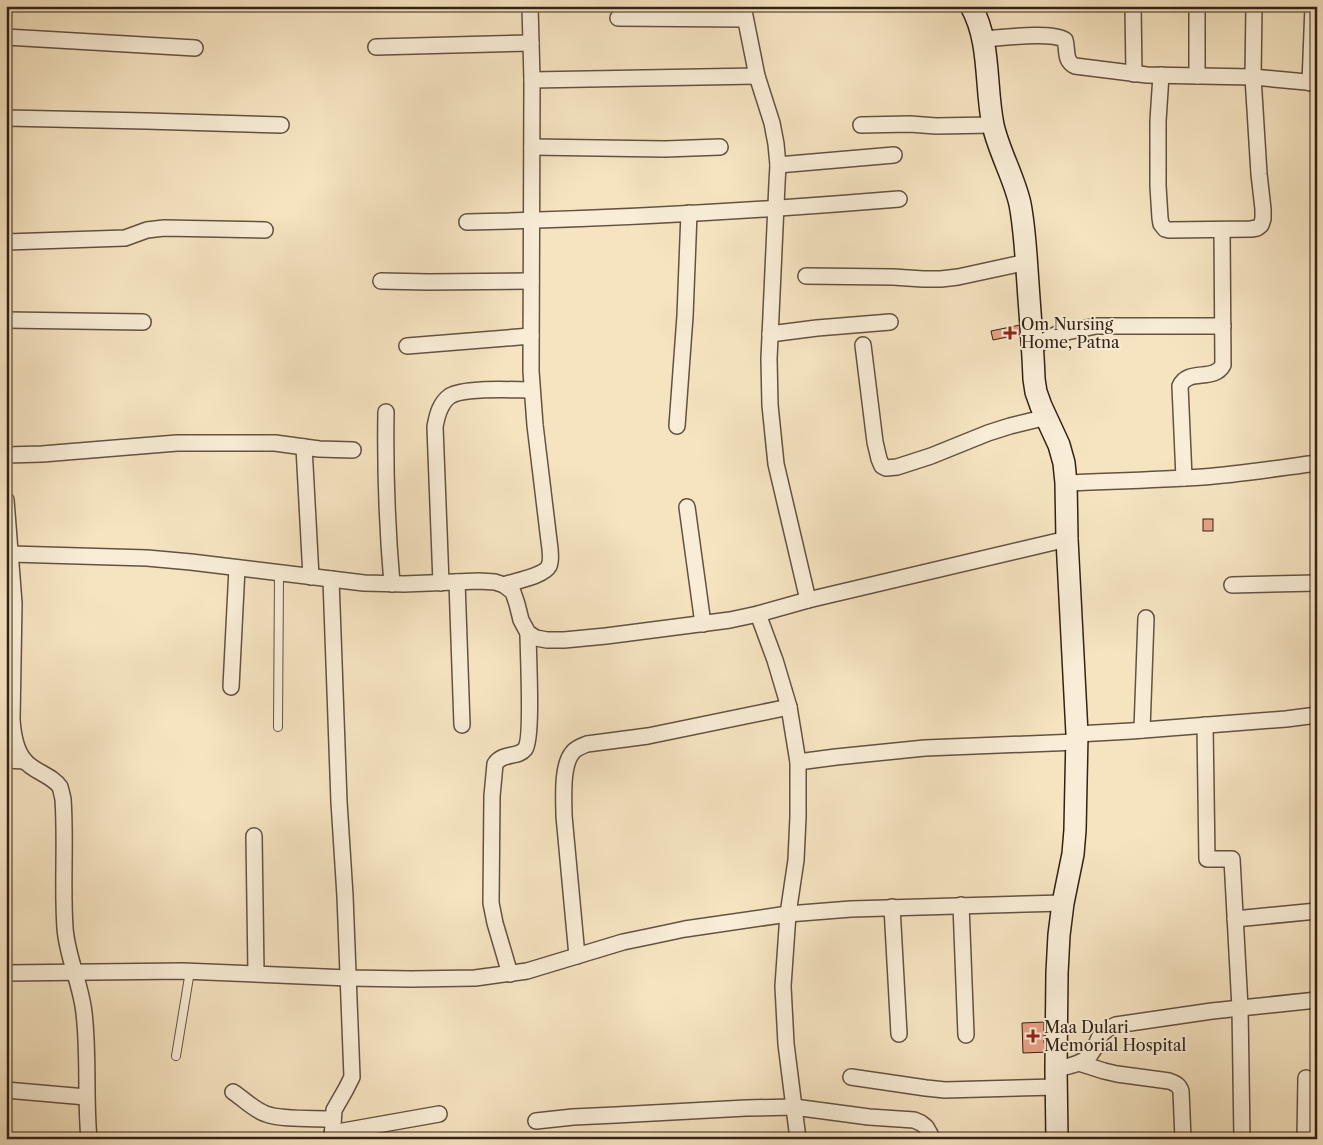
<svg xmlns="http://www.w3.org/2000/svg" width="1323" height="1145" font-family="'Libre Caslon Text',serif">
<style>
.building{fill:#e9a286;stroke:#332217}
.lines{fill:none;stroke-linecap:round;stroke-linejoin:round}
.lane-casing{stroke:#645242;stroke-width:10}
.street-casing{stroke:#645242;stroke-width:18}
.secondary-casing{stroke:#332217;stroke-width:24}
.lane{stroke:#f9edd7;stroke-width:8}
.street{stroke:#f9edd7;stroke-width:15}
.secondary{stroke:#f9edd7;stroke-width:21}
.poi-dot{fill:#8f2418;stroke:#f9edd7;stroke-width:2}
.labels{text-anchor:middle;dominant-baseline:central;stroke-width:4;stroke-linejoin:round;paint-order:stroke}
.poi-label{font-size:16px;fill:#332217;stroke:#f9edd7;text-anchor:start}
</style>
<rect width="100%" height="100%" fill="#f6e4c1"/>
<filter id="stains"><feTurbulence type="fractalNoise" baseFrequency=".004" numOctaves="4"/><feColorMatrix values="0 0 0 0 .2 0 0 0 0 .09 0 0 0 0 .02 0 0 0 .5 -.17"/></filter>
<radialGradient id="worn" r=".72"><stop offset=".6" stop-color="#630" stop-opacity="0"/><stop offset="1" stop-color="#630" stop-opacity=".3"/></radialGradient>
<g class="building">
<path d="M1020 325 1022 334 993 340 991 331Z"/>
<rect x="1203" y="519" width="10" height="12"/>
<path d="M1044 1022V1043H1048V1052L1023 1053 1022 1023Z"/>
</g>
<g class="lines">
<defs>
<g id="lane">
<path d="M278 727 279 573"/>
<path d="M176 1056 190 971"/>
</g>
<g id="street">
<path d="M743 6 757 76 772 123 776 144 778 165 777 183 769 359 770 405 776 464 808 600"/>
<path d="M1133 6 1134 74"/>
<path d="M618 18 745 19"/>
<path d="M6 37 195 48"/>
<path d="M983 39C1000 38 1051 31 1065 40 1068 50 1064 61 1075 66L1147 75 1253 77 1317 83"/>
<path d="M376 47 531 43"/>
<path d="M1161 75 1158 121V186L1160 218 1161 224 1165 229 1169 230 1251 229 1257 228 1261 225 1263 219V209L1259 174 1253 77 1254 6"/>
<path d="M1197 76V6"/>
<path d="M532 80 757 76"/>
<path d="M1310 83 1313 6"/>
<path d="M6 118 146 121 281 125"/>
<path d="M861 125 910 124 936 126 993 125"/>
<path d="M532 147 665 149 720 147"/>
<path d="M778 165 894 155"/>
<path d="M467 222C611 219 755 211 899 199"/>
<path d="M6 242 125 238 147 230 164 228 265 230"/>
<path d="M806 276 893 277 923 279H941L958 277 1027 262"/>
<path d="M381 281 429 282 531 281"/>
<path d="M6 320 143 322"/>
<path d="M770 334 817 328 890 322"/>
<path d="M863 345 875 442 879 459 882 466 886 468 897 467 931 456 988 433 1010 426 1047 417"/>
<path d="M407 346 531 336"/>
<path d="M1033 347 1057 334 1096 326H1223"/>
<path d="M386 412C385 470 387 526 392 584"/>
<path d="M677 426 685 316 689 213"/>
<path d="M304 447 311 577"/>
<path d="M6 455 42 454 177 443H275L319 449 353 450"/>
<path d="M1184 478 1180 386C1188 368 1214 382 1223 365L1222 230"/>
<path d="M1066 483C1112 481 1157 480 1203 477 1241 474 1279 468 1317 463"/>
<path d="M6 500 14 603 12 720C13 734 15 750 25 761 34 772 52 775 60 787 61 790 62 795 63 799 66 842 62 885 65 928 67 957 81 984 84 1013 89 1055 85 1097 89 1139"/>
<path d="M687 507 703 624"/>
<path d="M11 554 147 558 191 562 364 583 404 584 479 581 495 582 504 585 513 592 517 604 521 620 528 633 536 638 547 640H564L606 636 730 620 758 614 808 600 1067 539"/>
<path d="M331 579 339 802 345 896 352 1077 346 1089 334 1110 332 1139"/>
<path d="M457 582 462 725"/>
<path d="M441 583 435 427C437 415 440 403 450 396 465 387 513 390 532 390"/>
<path d="M504 585C515 581 544 576 549 566 552 559 550 548 549 541L535 425 531 371 532 80 530 6"/>
<path d="M1232 585 1317 583"/>
<path d="M758 614 775 660 789 707 798 762V817L796 860 788 914 783 986 786 1044 798 1139"/>
<path d="M231 687 237 568"/>
<path d="M1205 725 1207 859H1232L1240 1008 1242 1139"/>
<path d="M1142 730 1146 618"/>
<path d="M1077 734 1131 731 1286 719 1317 715"/>
<path d="M6 760 25 761"/>
<path d="M798 762 836 757 925 748 1077 742"/>
<path d="M254 836 256 973"/>
<path d="M961 905 966 1035"/>
<path d="M892 907 899 1034"/>
<path d="M1235 919 1317 911"/>
<path d="M577 956 564 816C564 800 561 765 573 752 576 748 582 746 587 744L648 736 789 707"/>
<path d="M6 973 183 971 348 978 411 979 475 978 527 971 623 942 652 936 685 929 788 914 851 909 1063 903"/>
<path d="M510 974 495 923 491 903 492 796 495 764C503 752 518 758 525 749 533 739 528 651 528 633"/>
<path d="M1079 1063 1104 1071 1117 1074 1169 1081C1175 1083 1179 1085 1181 1091L1183 1139"/>
<path d="M1056 1069C1068 1066 1081 1065 1090 1055 1102 1040 1093 1035 1116 1025L1212 1011 1317 1000"/>
<path d="M851 1077 926 1088 945 1090 1056 1087"/>
<path d="M6 1090 86 1097"/>
<path d="M233 1092C244 1099 254 1110 266 1114 281 1120 315 1118 333 1119"/>
<path d="M536 1121 573 1117 616 1115 746 1108 794 1107 869 1117 914 1120 921 1123 926 1127 930 1134 931 1139"/>
<path d="M332 1133 439 1114"/>
<path d="M1305 1139 1306 1078"/>
</g>
<path id="secondary" d="M971 6C991 42 985 86 993 125 999 152 1014 177 1020 204 1025 230 1026 257 1028 284 1030 315 1033 347 1034 379L1036 392 1041 406 1059 445 1064 463 1066 483 1067 539 1077 734 1075 830 1073 854 1063 903 1059 935 1057 973 1056 1069 1057 1139"/>
</defs>
<use href="#lane" class="lane-casing"/>
<use href="#street" class="street-casing"/>
<use href="#secondary" class="secondary-casing"/>
<use href="#lane" class="lane"/>
<use href="#street" class="street"/>
<use href="#secondary" class="secondary"/>
</g>
<g class="poi-dot">
<path d="M1007.5 325.5h5v5h5v5h-5v5h-5v-5h-5v-5h5z"/>
<path d="M1030.5 1028.5h5v5h5v5h-5v5h-5v-5h-5v-5h5z"/>
</g>
<g class="labels">
<g class="poi-label">
<text x="1021" y="324">Om Nursing<tspan x="1021" dy="18">Home, Patna</tspan></text>
<text x="1044" y="1027">Maa Dulari<tspan x="1044" dy="18">Memorial Hospital</tspan></text>
</g>
</g>
<rect width="1323" height="1145" fill="none" stroke="#f6e4c1" stroke-width="25"/>
<rect x="8" y="8" width="1308" height="1130" fill="none" stroke="#332217" stroke-width="2.5"/>
<rect x="12" y="12" width="1298" height="1120" fill="none" stroke="#332217"/>
<rect width="100%" height="100%" filter="url(#stains)"/>
<rect width="100%" height="100%" fill="url(#worn)"/>
</svg>
